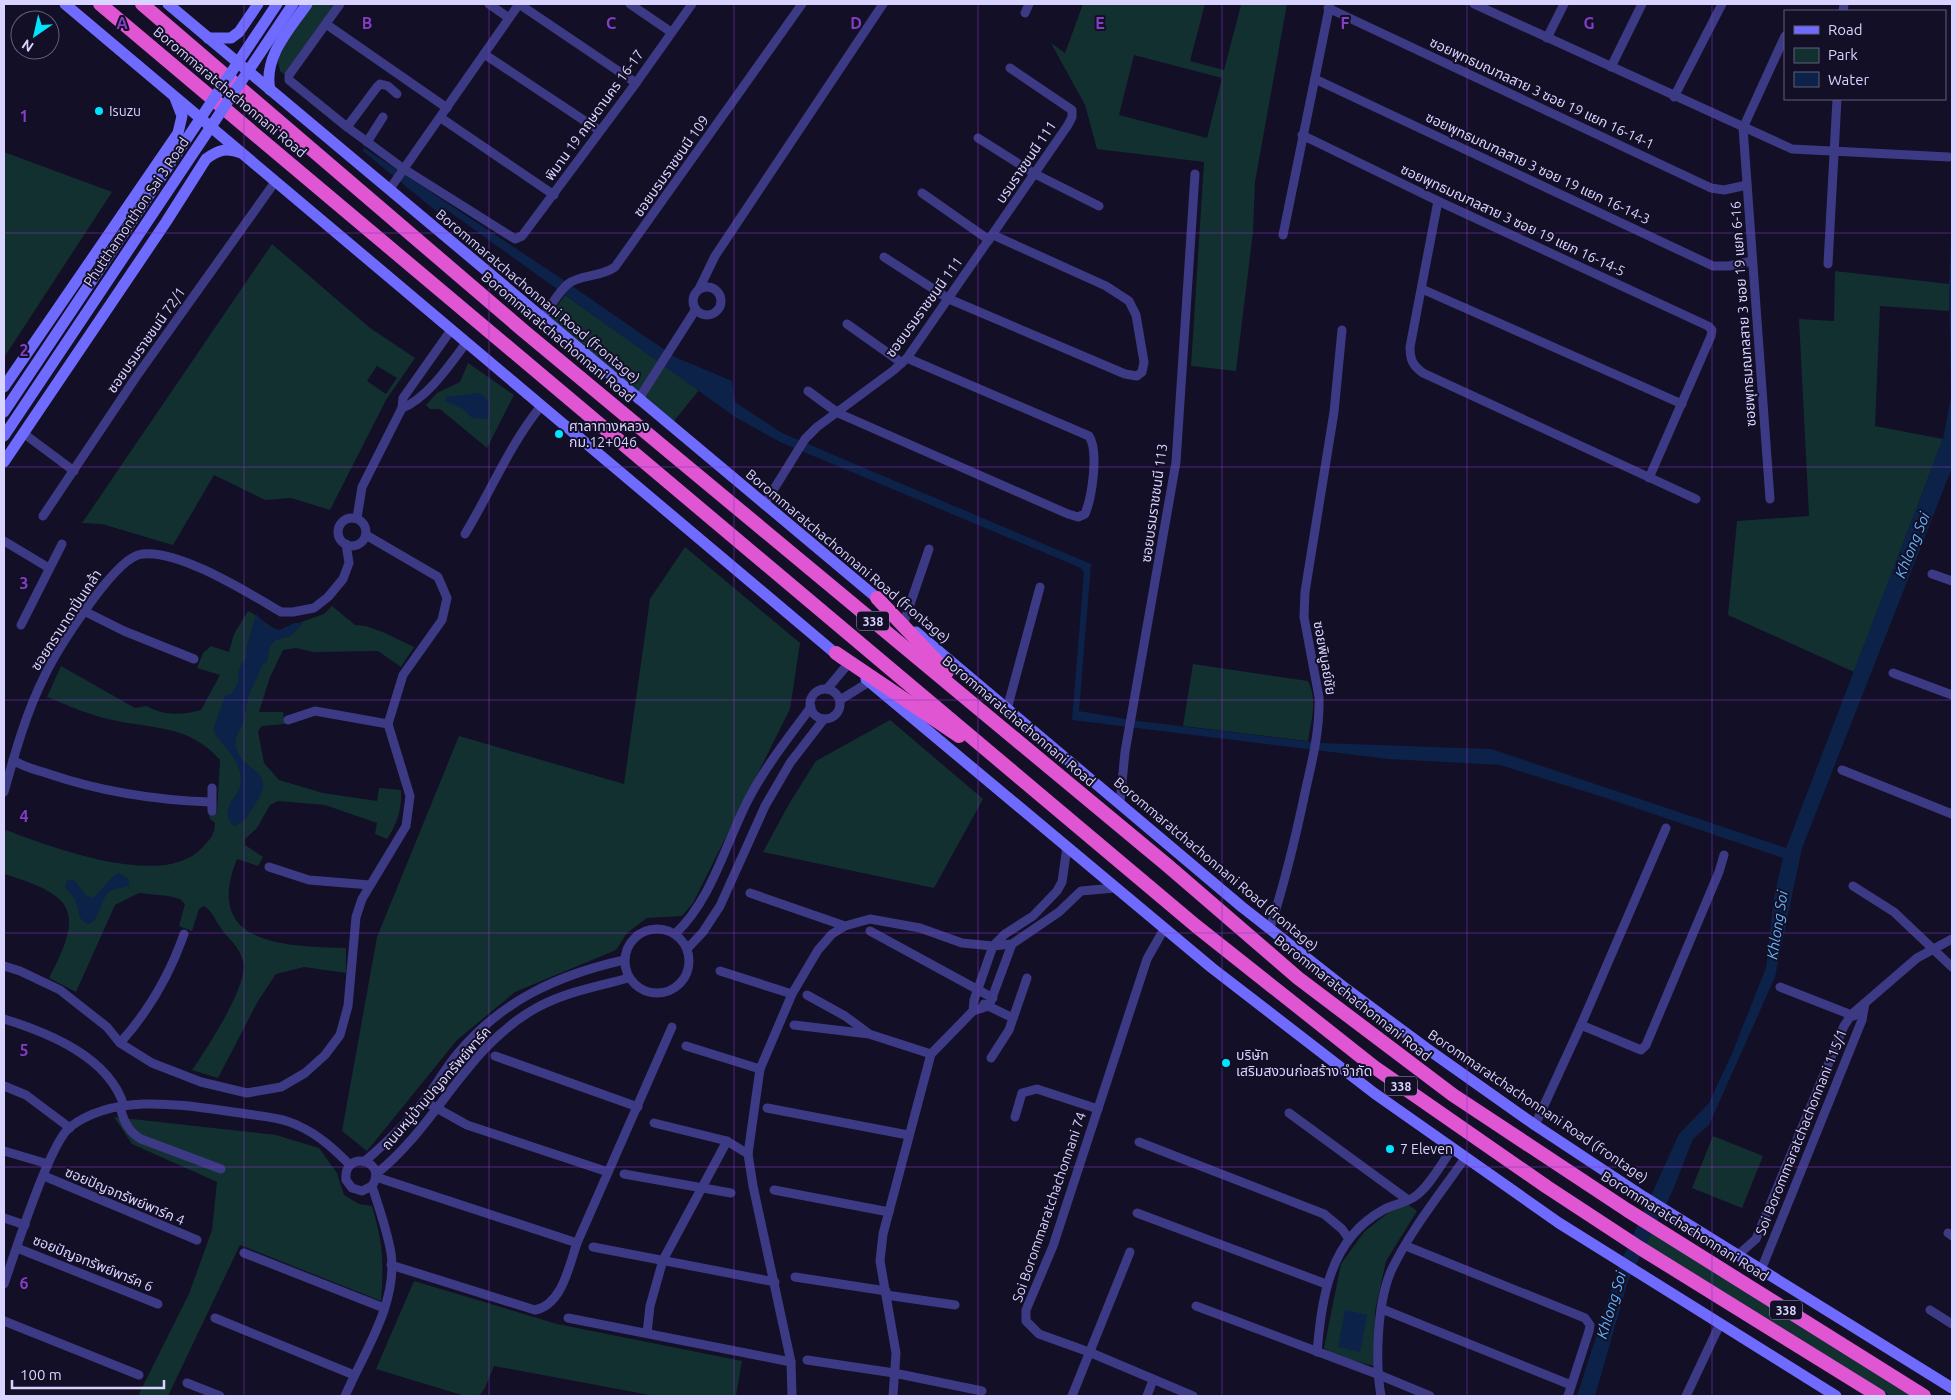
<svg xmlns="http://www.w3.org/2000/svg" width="1956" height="1400" font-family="Ubuntu,'Noto Sans Thai',sans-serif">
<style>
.green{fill:#12302f;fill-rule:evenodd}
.water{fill:#0c2248}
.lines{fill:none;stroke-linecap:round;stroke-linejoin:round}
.minor{stroke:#3d3a85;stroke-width:9}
.secondary{stroke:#6f6bff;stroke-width:11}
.trunk{stroke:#e055d1;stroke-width:14}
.secondary-bridge{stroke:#6f6bff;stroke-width:11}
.grid{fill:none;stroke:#843dc5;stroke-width:1;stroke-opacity:0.55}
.poi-dot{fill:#00e5ff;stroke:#130f26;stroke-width:2}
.labels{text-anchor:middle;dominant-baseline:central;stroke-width:4;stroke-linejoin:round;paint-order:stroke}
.shield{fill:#130f26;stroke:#9e99be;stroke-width:1}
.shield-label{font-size:12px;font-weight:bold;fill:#d9d4ff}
.street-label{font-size:14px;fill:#d9d4ff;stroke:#130f26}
.poi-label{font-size:14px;fill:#d9d4ff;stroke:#130f26;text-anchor:start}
.water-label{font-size:15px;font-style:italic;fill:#62b6ff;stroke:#130f26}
.grid-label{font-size:16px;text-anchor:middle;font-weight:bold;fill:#843dc5;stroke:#130f26;stroke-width:4;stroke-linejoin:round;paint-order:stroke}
</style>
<rect width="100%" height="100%" fill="#130f26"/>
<g class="green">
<path d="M312 4H335L286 75 280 71 277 56Z"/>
<path d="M1083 4H1205L1190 61 1224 70 1241 5 1237 4H1287L1255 182 1253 232 1236 371 1191 366 1204 162 1097 149 1085 105 1051 43 1065 53ZM1134 55 1222 78 1207 138 1119 115Z"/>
<path d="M4 152 112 192 5 356H4Z"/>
<path d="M272 244 370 328 415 358 386 400 330 510 291 498 265 500 214 475 173 545 102 524 82 523ZM377 366 397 378 386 394 367 381Z"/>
<path d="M1835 271 1949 284V311L1880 306 1875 426 1943 439 1854 672 1728 615 1737 521 1809 516 1799 319 1834 321Z"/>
<path d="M565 295 699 390 674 421 549 317Z"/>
<path d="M468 363 514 395 487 448 440 409H430L426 405 437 393 460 382Z"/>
<path d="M685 547 800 643 790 709 693 903 682 916 647 918 627 933 616 950 515 992 457 1040 367 1151 342 1131 377 937 459 736 624 784 650 599Z"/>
<path d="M332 606 355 625 366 626 385 633 414 647 401 667 378 651 313 652 296 648 283 650 270 677 259 712H283L285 724 262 726 258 731 264 763 279 780 323 793 377 801 379 788 401 790C402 809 397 824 387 839L375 834 377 823 325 805 278 801 270 805 257 828 245 839V845L263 857 258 866 237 859C202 946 286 946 346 948V973L304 967 276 974 258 1001 218 1078 192 1070C206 1050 250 983 243 961 239 945 228 939 220 927 214 918 213 912 204 906L199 909 192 931 179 926 185 904 180 899 168 896 139 893 115 905 76 992 49 978C84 911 76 896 4 874V833L6 830C51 847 163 890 202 848 210 839 215 835 215 823L210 819 209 815 217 813 220 760C189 724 150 729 108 719 87 714 67 705 47 697L61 666 135 708 147 706C163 716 183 715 201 710L220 675 197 668 203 653 211 646 229 652 234 634 248 611C260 616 267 627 279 630L324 614Z"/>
<path d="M1193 664 1308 681C1318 699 1311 722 1308 741L1183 726Z"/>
<path d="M890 720 983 799 934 888 763 852 789 804 816 761Z"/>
<path d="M114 1117 276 1135 319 1148 337 1173 344 1195 359 1204 372 1206C383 1243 384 1263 381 1301L240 1245 168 1396H138L189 1294 212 1230 217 1182 132 1144Z"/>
<path d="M1713 1136 1763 1156 1742 1208 1692 1188Z"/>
<path d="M1403 1201 1417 1211 1386 1261 1375 1311 1374 1366 1336 1356 1324 1348 1341 1264 1364 1232Z"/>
<path d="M1652 1232 1915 1396H1891L1645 1246Z"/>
<path d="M414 1281 557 1324 742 1361 736 1396H655L494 1366 485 1388 479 1396H465L376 1369Z"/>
</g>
<g class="water">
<path d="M364 148 559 277 675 357 732 381 735 402 782 433 1091 564 1079 711 1138 721 1321 743 1491 749 1786 848 1943 439 1951 397 1949 284 1952 213V468L1802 848 1775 977 1709 1125 1693 1139 1673 1190 1628 1281 1595 1396H1577L1618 1268 1679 1134 1709 1103 1733 1051 1766 968 1774 897 1783 858 1609 799 1500 765 1388 759 1072 720 1084 573 1081 568 780 442 735 417 447 210 442 216 363 151Z"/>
<path d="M480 393C490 400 490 407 487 419L472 418 463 409 445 401 446 397Z"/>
<path d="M256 614 268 626 279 630 294 623H303L291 636 276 640 270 646 267 662 262 665C259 676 254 682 250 693 246 702 246 713 243 723 241 729 236 733 236 740 234 773 282 767 255 804 249 814 246 822 234 826 216 807 241 798 241 780 240 757 221 747 213 729L225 696 232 693 239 681C236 672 241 664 247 657L246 649Z"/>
<path d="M119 873 129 879V886C123 888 114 888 109 892 99 901 101 922 87 924L80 918 75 899 65 887 67 881 73 880C81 885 82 895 92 898 103 891 106 879 119 873Z"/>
<path d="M1345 1310 1367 1315 1360 1352 1338 1347Z"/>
</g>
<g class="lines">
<g class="minor">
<path d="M340 4 289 75V80L347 127 404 169 515 239 522 236 636 83 692 4"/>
<path d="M489 4 509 18"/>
<path d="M519 4 636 83"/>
<path d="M630 4 671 32"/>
<path d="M1474 4 1792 149 1949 157"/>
<path d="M1328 8 1711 188 1724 190 1747 185"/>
<path d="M1843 11 1844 4"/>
<path d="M1025 13 1029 4"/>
<path d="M326 24 447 108"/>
<path d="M1547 38 1564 4"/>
<path d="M484 54 600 131"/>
<path d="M1611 67 1642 4"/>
<path d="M1315 79 1713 266H1729L1752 261"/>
<path d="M1674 97 1722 4"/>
<path d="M441 118 554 195"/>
<path d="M347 127 377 87 380 84 388 86 397 94"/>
<path d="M1302 135 1438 201 1708 326 1712 330 1711 336 1649 478"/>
<path d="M978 138 1035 174 1099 206"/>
<path d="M367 142 383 117"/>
<path d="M389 190 519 4"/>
<path d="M922 193 989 240"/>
<path d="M1438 201 1410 347C1410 359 1412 365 1423 373L1696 499"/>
<path d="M1283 235 1330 4"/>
<path d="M884 257 949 299 1125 374 1137 376 1142 372 1144 362 1136 315 1129 301 1106 286 993 235"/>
<path d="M1828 264 1837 99"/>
<circle cx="707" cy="301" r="14"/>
<path d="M699 289 715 256 883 4"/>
<path d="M1422 289 1682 404"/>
<path d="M542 318C550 308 558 292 568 284 581 274 599 278 615 267L802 4"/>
<path d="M847 324 902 363"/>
<path d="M808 391 838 413 1068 514 1078 517 1085 514C1092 497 1099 451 1089 436L907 358"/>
<path d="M638 400 696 309"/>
<path d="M402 408C427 399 451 363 466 343"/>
<path d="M23 433 74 471"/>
<path d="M1770 499 1743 128 1785 36"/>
<path d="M764 505 805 439 817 427 894 370 907 358 1068 125 1072 117V110L1010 68"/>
<path d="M43 516 136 377 275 182"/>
<circle cx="352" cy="532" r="14"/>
<path d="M357 518 362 487 402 408 403 398 451 330"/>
<path d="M465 534C491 491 510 444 541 406"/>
<path d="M4 541 49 568"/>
<path d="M1932 574 1952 581"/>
<path d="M86 612 124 631 194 659"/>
<path d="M904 622 929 549"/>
<path d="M21 625 62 544"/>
<path d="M1893 673 1952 695"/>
<path d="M827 689 848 664"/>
<circle cx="825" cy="704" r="15"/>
<path d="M840 700 869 682"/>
<path d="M1007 709 1040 587"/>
<path d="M288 720 315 711 388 724"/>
<path d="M13 760C23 767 37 770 49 774 102 792 155 800 210 802"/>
<path d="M1842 770 1952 814"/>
<path d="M4 792C15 753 26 713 44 677 57 650 111 564 138 555 173 545 250 594 281 612H293L314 608 328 597 343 579 349 563 346 544"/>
<path d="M1120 803 1125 752 1176 462 1195 174"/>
<path d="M212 811V788"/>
<path d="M269 867 309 880 370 885"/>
<path d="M1853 886 1894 912 1952 967"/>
<path d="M750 893 845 926"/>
<path d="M1270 928C1285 882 1296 836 1306 788 1313 758 1320 728 1319 697L1304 617 1305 592 1334 412 1342 330"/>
<circle cx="657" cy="961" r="32"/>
<path d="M1164 929 1147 959 1053 1246 1026 1310V1321L1039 1334 1089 1352 1193 1396"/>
<path d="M870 931 993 998"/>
<path d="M675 934C712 899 725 845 748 800 765 767 789 737 811 707"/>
<path d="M687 949 703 932 720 906 765 806 790 763 824 719"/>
<path d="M4 966 20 971 60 990 107 1027 120 1043 152 1063 201 1082 247 1093 281 1087 305 1073 325 1055 340 1035 348 1006 356 917 362 899 406 826 410 796 388 724 403 675 442 620 447 598 438 577 366 535"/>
<path d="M720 971 792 994"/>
<path d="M1780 987 1854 1016"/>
<path d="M807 995 845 1016 868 1033"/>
<path d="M984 1004 1013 1018"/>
<path d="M973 1011 974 1000 993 946 1005 934 1033 916 1057 891 1062 882 1067 847"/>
<path d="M4 1019C49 1033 109 1057 124 1106"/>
<path d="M794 1025 869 1034 931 1054"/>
<path d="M1581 1025 1666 828"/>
<path d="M120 1043C148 1012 170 974 184 934"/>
<path d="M686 1046 760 1069"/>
<path d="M495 1056 638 1107"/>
<path d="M991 1058 1009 1030 1027 978"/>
<path d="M4 1086 26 1095 70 1128"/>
<path d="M424 1101 467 1125 608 1172"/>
<path d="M120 1107C124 1122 128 1131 141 1139L221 1169"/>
<path d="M767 1108 908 1135"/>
<path d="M1289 1113 1408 1200"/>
<path d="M1015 1117 1022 1093 1037 1089 1098 1109"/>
<path d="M654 1123 727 1141 748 1154"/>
<path d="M1535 1125 1581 1025 1641 1050 1646 1045 1719 872 1724 855"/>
<path d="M1139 1142 1324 1214 1342 1229 1349 1239"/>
<path d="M4 1151 48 1164"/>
<path d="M365 1161C386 1143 406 1124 423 1102 436 1086 445 1068 459 1052 503 1000 558 975 624 960"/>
<path d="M376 1174C437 1126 467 1045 538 1007 566 992 598 986 629 978"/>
<path d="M624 1174 731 1193"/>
<path d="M44 1176 197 1240"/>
<path d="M376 1177 577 1243C569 1266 562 1305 535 1310L391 1265"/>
<path d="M774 1190 889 1212"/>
<path d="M1137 1213 1326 1284"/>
<path d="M4 1218 25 1225"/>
<path d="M1948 1233 1952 1236"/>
<path d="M577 1243 672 1027"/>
<path d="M1406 1246 1585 1318 1590 1325 1589 1331 1568 1396"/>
<path d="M593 1247 775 1282"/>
<path d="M17 1248 158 1304"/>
<path d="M244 1253 384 1308"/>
<path d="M1738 1255 1756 1239 1844 1026 1851 1015 1917 958 1952 939"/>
<path d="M1761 1270 1862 1020 1865 1003"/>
<path d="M795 1277 886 1291"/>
<path d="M4 1284C15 1253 49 1144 70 1127 118 1091 187 1106 240 1113 259 1116 282 1117 299 1126 319 1135 335 1150 350 1165"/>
<path d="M886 1295 955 1305"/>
<path d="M1196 1306 1377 1374 1430 1396"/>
<path d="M1382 1309 1571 1385"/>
<path d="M1930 1310 1952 1324"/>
<path d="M215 1318 354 1375"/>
<path d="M568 1318 791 1362"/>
<path d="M4 1321 139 1375"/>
<path d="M647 1333 650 1306 663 1260 727 1141"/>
<path d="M1317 1352C1322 1298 1329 1240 1383 1210 1393 1204 1408 1203 1417 1195 1431 1184 1441 1164 1452 1149"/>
<path d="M807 1360 894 1373 982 1391"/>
<path d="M187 1383 220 1396"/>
<path d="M345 1396C364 1352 398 1303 391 1253 387 1230 379 1208 372 1186 389 1160 343 1149 346 1180L352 1188 362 1191 372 1186"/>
<path d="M792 1396 791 1362 753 1186 748 1154 760 1069 792 994 818 950 832 934 845 926 870 919 920 928 962 943 993 946 1012 944 1059 912 1081 891 1115 888"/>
<path d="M893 1396 896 1353 880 1261 883 1234 931 1054 973 1011 989 1006 1012 944"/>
<path d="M1072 1396 1130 1252"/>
<path d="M1147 1396 1153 1380"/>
<path d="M1381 1396C1375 1362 1377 1304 1391 1271 1410 1231 1440 1194 1465 1158"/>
<path d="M1686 1396 1720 1324"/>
</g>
<g class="secondary">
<path d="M65 4 842 659"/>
<path d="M168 4 883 603"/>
<path d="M208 38H231L239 32 258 4"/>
<path d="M270 90C263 57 289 30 307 4"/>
<path d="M4 387 178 133 182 116 175 98"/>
<path d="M4 436 10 427"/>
<path d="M4 462 166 222 206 159C218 150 227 147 241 153"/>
<path d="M916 632 1242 907 1345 988 1426 1048 1535 1125 1644 1197 1952 1388"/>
<path d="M866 679 1212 968 1374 1093 1559 1223 1836 1396"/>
</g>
<g class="trunk">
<path d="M100 4 1196 926 1374 1067 1547 1187 1640 1248 1879 1396"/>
<path d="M142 4 525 332 1167 865 1298 978 1453 1095 1627 1210 1924 1396"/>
<path d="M877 598 947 672"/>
<path d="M836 653 959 736"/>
</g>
<g class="secondary-bridge">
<path d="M4 412 277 4"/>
<path d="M10 427 293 4"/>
</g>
</g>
<path class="grid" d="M244 4V1396M489 4V1396M734 4V1396M978 4V1396M1222 4V1396M1467 4V1396M1712 4V1396M4 233H1952M4 467H1952M4 700H1952M4 933H1952M4 1167H1952"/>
<g class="poi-dot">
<circle cx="99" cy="111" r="5"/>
<circle cx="559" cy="434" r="5"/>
<circle cx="1226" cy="1063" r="5"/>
<circle cx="1390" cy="1149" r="5"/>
</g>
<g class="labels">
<g class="shield">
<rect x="857" y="611.5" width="32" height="19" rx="4"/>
<rect x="1385" y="1076.5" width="32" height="19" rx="4"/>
<rect x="1770" y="1300.5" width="32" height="19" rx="4"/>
</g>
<g class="shield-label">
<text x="873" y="621">338</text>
<text x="1401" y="1086">338</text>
<text x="1786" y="1310">338</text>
</g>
<g class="street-label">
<text transform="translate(230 92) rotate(40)">Borommaratchachonnani Road</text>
<text transform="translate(1542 93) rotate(25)">ซอยพุทธมณฑลสาย 3 ซอย 19 แยก 16-14-1</text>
<text transform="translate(594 115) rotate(-54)">พิมาน 19 กฤษดานคร 16-17</text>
<text transform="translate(1026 162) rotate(-56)">บรมราชชนนี 111</text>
<text transform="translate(671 166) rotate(-55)">ซอยบรมราชชนนี 109</text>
<text transform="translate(1538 168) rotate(25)">ซอยพุทธมณฑลสาย 3 ซอย 19 แยก 16-14-3</text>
<text transform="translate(136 212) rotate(-56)">Phutthamonthon Sai 3 Road</text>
<text transform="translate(1513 220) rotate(25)">ซอยพุทธมณฑลสาย 3 ซอย 19 แยก 16-14-5</text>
<text transform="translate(538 296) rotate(40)">Borommaratchachonnani Road (frontage)</text>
<text transform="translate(924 307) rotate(-54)">ซอยบรมราชชนนี 111</text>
<text transform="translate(1743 314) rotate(-94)">ซอยพุทธมณฑลสาย 3 ซอย 19 แยก 6-16</text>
<text transform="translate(558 337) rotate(40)">Borommaratchachonnani Road</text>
<text transform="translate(146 340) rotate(-55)">ซอยบรมราชชนนี 72/1</text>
<text transform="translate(1154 503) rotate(-82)">ซอยบรมราชชนนี 113</text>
<text transform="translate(848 556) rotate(40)">Borommaratchachonnani Road (frontage)</text>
<text transform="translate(66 620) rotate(-57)">ซอยกรานาดาปิ่นเกล้า</text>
<text transform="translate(1325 658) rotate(80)">ซอยพิบูลย์ชัย</text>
<text transform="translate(1019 721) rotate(40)">Borommaratchachonnani Road</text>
<text transform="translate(1216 864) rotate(40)">Borommaratchachonnani Road (frontage)</text>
<text transform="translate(1353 998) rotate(38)">Borommaratchachonnani Road</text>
<text transform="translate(436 1088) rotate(-49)">ถนนหมู่บ้านปัญจทรัพย์พาร์ค</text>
<text transform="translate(1538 1106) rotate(34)">Borommaratchachonnani Road (frontage)</text>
<text transform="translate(1801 1132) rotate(-68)">Soi Borommaratchachonnani 115/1</text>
<text transform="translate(125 1196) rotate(23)">ซอยปัญจทรัพย์พาร์ค 4</text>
<text transform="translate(1049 1207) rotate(-71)">Soi Borommaratchachonnani 74</text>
<text transform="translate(1685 1226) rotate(32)">Borommaratchachonnani Road</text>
<text transform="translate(93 1263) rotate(22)">ซอยปัญจทรัพย์พาร์ค 6</text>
</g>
<g class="poi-label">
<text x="109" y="111">Isuzu</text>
<text x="569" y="426">ศาลาทางหลวง<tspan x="569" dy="16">กม.12+046</tspan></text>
<text x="1236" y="1055">บริษัท<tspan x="1236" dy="16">เสริมสงวนก่อสร้าง จำกัด</tspan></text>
<text x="1400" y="1149">7 Eleven</text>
</g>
<g class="water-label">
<text transform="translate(1912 545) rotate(-68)">Khlong Soi</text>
<text transform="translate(1777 925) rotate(-81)">Khlong Soi</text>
<text transform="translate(1611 1305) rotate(-73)">Khlong Soi</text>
</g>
</g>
<g class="grid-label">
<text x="122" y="29">A</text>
<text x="367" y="29">B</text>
<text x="611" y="29">C</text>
<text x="856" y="29">D</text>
<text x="1100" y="29">E</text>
<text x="1345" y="29">F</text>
<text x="1589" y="29">G</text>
<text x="24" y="122">1</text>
<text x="24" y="356">2</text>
<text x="24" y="589">3</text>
<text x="24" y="822">4</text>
<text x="24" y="1056">5</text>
<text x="24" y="1289">6</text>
</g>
<rect width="1956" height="1400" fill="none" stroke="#d9d4ff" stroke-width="10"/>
<rect x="1784" y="10" width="162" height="90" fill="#130f26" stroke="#625e7d"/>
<rect x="1794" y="26" width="25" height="8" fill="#6f6bff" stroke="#625e7d"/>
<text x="1828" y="35" font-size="15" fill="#d9d4ff">Road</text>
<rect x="1794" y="48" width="25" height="15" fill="#12302f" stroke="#625e7d"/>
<text x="1828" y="60" font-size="15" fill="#d9d4ff">Park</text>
<rect x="1794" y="72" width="25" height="15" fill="#0c2248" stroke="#625e7d"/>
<text x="1828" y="85" font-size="15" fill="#d9d4ff">Water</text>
<g transform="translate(35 35) rotate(214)"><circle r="24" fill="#130f26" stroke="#625e7d"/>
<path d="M0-4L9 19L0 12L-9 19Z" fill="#00e5ff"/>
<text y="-8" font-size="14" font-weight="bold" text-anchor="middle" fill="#d9d4ff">N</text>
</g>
<path d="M12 1380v8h152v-8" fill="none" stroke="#d9d4ff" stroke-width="2.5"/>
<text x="20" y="1380" font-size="15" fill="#d9d4ff" stroke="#130f26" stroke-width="4" paint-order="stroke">100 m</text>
</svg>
